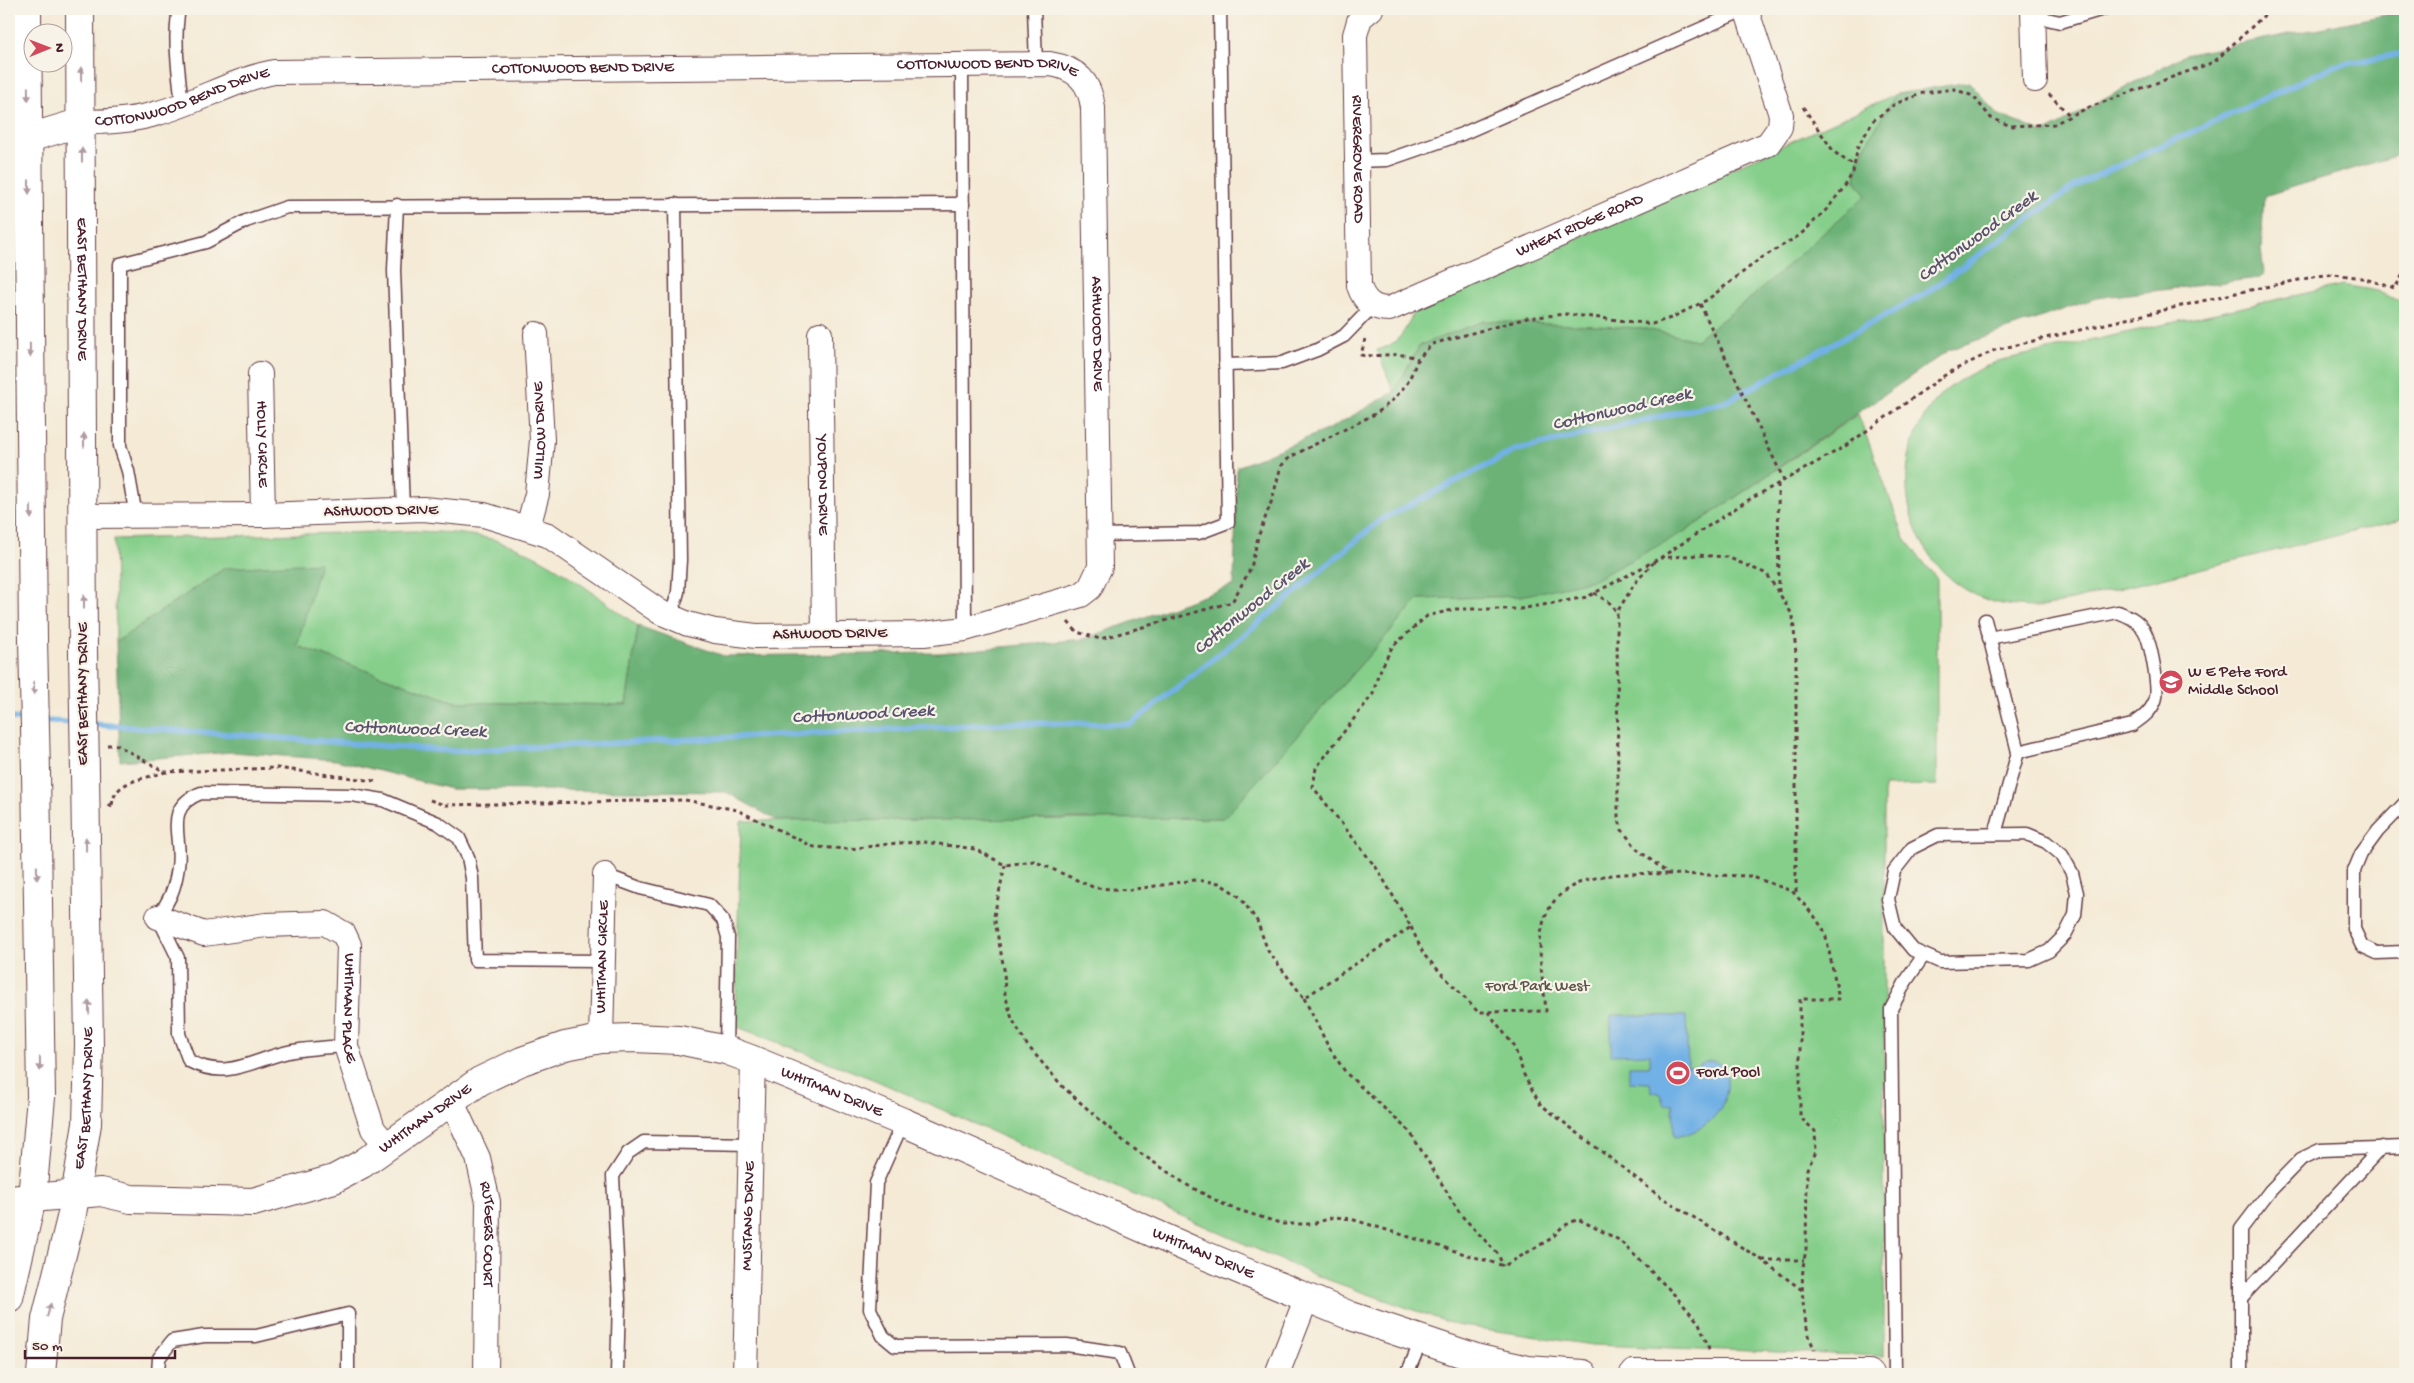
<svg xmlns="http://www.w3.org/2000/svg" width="2414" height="1383" font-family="'Gochi Hand',sans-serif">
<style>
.green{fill:#86cf8b;stroke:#68775b}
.forest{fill:#6cb277;stroke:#5b6851}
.water{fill:#72b1e5;stroke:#5e6888}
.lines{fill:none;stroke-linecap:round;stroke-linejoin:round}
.stream{stroke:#72b1e5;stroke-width:6}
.lane-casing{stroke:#643d44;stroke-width:15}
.street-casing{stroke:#643d44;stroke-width:26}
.secondary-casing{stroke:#643d44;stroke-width:30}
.path{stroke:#643d44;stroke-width:3;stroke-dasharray:4 4;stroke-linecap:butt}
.lane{stroke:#fff;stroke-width:12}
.street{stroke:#fff;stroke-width:24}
.secondary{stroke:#fff;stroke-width:28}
.secondary-bridge-casing{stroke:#643d44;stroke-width:30;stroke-linecap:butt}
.secondary-bridge{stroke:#fff;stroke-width:28}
.oneway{fill:#ae9aa0}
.labels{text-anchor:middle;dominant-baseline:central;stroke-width:4.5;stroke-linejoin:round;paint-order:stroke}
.street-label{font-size:16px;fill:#4a1f2b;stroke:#f7f3e8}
.poi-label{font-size:16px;fill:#4a1f2b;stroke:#f7f3e8;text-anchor:start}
.park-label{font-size:16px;fill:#5c5448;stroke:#f7f3e8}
.water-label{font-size:18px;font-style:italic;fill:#58526c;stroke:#f7f3e8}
</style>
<rect width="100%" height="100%" fill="#f7f3e8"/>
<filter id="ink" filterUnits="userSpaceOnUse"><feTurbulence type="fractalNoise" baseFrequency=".02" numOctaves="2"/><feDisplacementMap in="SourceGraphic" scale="10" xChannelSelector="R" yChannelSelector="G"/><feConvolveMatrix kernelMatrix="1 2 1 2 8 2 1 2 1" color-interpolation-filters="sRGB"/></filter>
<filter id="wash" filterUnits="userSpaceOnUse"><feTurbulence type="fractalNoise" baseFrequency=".0096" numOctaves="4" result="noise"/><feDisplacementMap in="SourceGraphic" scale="20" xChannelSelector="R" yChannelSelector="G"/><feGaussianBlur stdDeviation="1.12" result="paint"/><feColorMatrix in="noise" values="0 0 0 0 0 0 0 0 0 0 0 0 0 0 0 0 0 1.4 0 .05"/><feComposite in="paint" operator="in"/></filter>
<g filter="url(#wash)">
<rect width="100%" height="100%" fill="#f4ead5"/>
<g class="green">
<path d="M1896 94 1861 153 1855 180 1867 195 1752 297 1696 340 1641 328 1420 345 1394 392 1377 350C1398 345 1405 332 1413 313Z"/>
<path d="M2343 285 2378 291 2405 304V519L2043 607C2023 607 2001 606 1982 598 1905 565 1882 463 1937 399 1953 381 1976 371 1998 361Z"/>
<path d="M1858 414 1905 539 1937 579V785L1884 786V1356L1592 1345 1456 1325 1317 1276 875 1080 735 1026 741 821 1224 818 1419 599 1521 596 1689 529Z"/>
<path d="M415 531C442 532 469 533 495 540 549 555 593 594 638 626L626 705 455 702 297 646 319 564 225 568 116 642 114 539Z"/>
</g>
<path class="forest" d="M2405 11V153L2264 196 2261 250 2264 272 2259 278 2096 298 1949 350 1689 529 1594 580 1521 596 1419 599 1224 818 778 821 726 792 451 789 336 760 232 752 120 761 116 642 225 568 320 563 297 646 455 702 626 705 638 626 724 656 940 653 1084 639 1234 585 1237 467 1331 428 1394 392 1420 345 1484 321 1641 328 1696 340 1752 297 1866 195 1855 180 1861 153 1896 94 1969 82 1997 114 2044 133 2184 55Z"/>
<path class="water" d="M1611 1015 1686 1016 1688 1067H1697C1735 1037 1747 1126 1674 1137L1673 1104 1664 1105 1660 1094 1651 1091 1650 1083 1629 1082V1066H1650V1054L1611 1055Z"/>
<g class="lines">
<g class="stream">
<path d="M9 718 28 720"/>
<path d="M41 721 78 723"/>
<path d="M91 724 453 751 1018 723 1131 724 1267 616 1379 521 1516 450 1727 401 1923 295 2075 186 2334 66 2405 53"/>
</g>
</g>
</g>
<g filter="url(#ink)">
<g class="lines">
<defs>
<g id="lane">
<path d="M179 9C173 39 179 74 182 105"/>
<path d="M1034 9 1036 64"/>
<path d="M2034 16 2060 22 2103 9"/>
<path d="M962 64 965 629"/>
<path d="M1356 161 1387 160 1462 134 1746 9"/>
<path d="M397 205 394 270 403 509"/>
<path d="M1225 365 1282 363 1317 350 1344 336 1373 306"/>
<path d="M136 516 128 471 120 446V264L206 242 246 221 287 207 963 204"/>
<path d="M1098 535 1199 533 1228 522 1220 9"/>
<path d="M671 617 678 592 680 560 675 204"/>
<path d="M1985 620 2018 752 1995 834"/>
<path d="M1989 638 2118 612C2128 616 2136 619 2143 629 2150 638 2160 689 2155 701 2150 713 2142 718 2132 725L2018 752"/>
<path d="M2405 803 2378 831 2361 854 2354 871V929L2362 946 2377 953 2405 952"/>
<path d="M2027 834 2046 842 2062 855 2072 873 2077 893 2075 915 2065 935 2049 951 2029 960 1940 962 1913 950 1895 928 1888 899 1894 871 1912 848 1938 835Z"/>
<path d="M605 875 640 888 709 905 723 920 728 937 726 1050"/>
<path d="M346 1046C329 1047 310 1048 293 1051 254 1058 229 1082 189 1061L179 1034 178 958 158 917C170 899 175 889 178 867 183 836 162 808 201 793L352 795 383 800 438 823 459 838 468 857 472 878 475 960 603 961"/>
<path d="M903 1122 876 1183 870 1309 883 1336 895 1346 1067 1345 1120 1353 1128 1374"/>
<path d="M2241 1298 2382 1147"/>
<path d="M158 1374 159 1358 172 1341 204 1336H256L348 1314V1374"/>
<path d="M617 1374 619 1300 613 1176 628 1153 644 1142 751 1144"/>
<path d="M1407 1374 1421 1341"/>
<path d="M1895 1374 1891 1009 1906 981 1924 955"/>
<path d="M2241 1374V1229L2270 1191 2301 1159 2320 1150 2405 1147"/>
</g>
<g id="street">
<path id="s1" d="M1371 9 1360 18 1355 35 1359 286C1364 301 1373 309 1389 309L1768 144 1780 127 1781 115 1746 9"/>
<path d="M2033 9 2035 80"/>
<path id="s2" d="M82 122C107 122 133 121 158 113 198 102 233 80 274 72L1050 64C1076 68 1090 81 1093 108L1100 567 1090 588 1081 595 965 629 924 634 756 636 715 631 688 624 660 612 548 535 484 515 423 509 263 515 84 516"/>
<path d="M9 129 29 138 9 150"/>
<path id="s3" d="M820 334 824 635"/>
<path id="s4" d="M260 374 263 515"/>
<path id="s5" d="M528 527 537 494 542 440 536 334"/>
<path id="s6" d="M158 917 204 934 266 925 325 923 344 934 349 945 346 1046 373 1129 388 1147"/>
<path id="s7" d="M601 1039 605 875"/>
<path id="s8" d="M451 1100 478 1158 488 1202 486 1374"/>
<path id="s9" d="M745 1374 753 1060"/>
<path d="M1277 1374 1307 1297"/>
</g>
<g id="secondary">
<path d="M27 9 33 639"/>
<path id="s10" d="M80 9 83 651"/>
<path d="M29 138 82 122"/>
<path id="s11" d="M9 1200 101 1192 131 1199 253 1202 334 1179 362 1164 480 1081 522 1061 565 1046 601 1039 633 1038 679 1040 726 1050 753 1060 903 1122 1192 1250 1351 1316 1479 1359 1528 1370 1583 1374"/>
<path d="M9 1298 32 1198 41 1097 36 772"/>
<path id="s12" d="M41 1374 46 1319 72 1214 87 1124 89 1045 85 772"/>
<path d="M1634 1374H1869"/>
</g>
</defs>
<use href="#lane" class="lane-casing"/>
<use href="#street" class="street-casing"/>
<use href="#secondary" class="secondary-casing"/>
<g class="path">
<path d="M2049 94 2071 117"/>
<path d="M1803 107 1834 152 1854 166"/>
<path d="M1700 304 1784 480"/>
<path d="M1365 339 1361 355C1381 358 1399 350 1418 359"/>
<path d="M1778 484 1779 593 1793 616 1796 655V895"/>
<path d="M1660 558 1698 555 1727 557 1767 574 1778 592"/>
<path d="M1654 562 1635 583 1617 612 1618 817 1622 830 1638 850 1669 874 1750 876 1792 891 1815 917 1825 932 1839 999H1800V1117L1815 1131 1816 1152 1807 1169 1806 1251C1799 1277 1802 1326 1815 1350"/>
<path d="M1594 593 1609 602 1617 612"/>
<path d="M1068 622 1077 632 1100 639 1232 602 1251 568 1258 537 1272 500 1281 466 1290 457 1377 413 1395 398 1408 382 1418 359 1432 344 1527 318 1566 314 1652 324 1671 318 1707 300 1760 259 1800 235 1827 209 1845 186 1853 172 1858 146 1874 120 1895 104 1923 93 1954 89 1973 96 1991 118 2011 126 2054 124 2087 108 2214 62 2271 9"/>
<path d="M107 745H117L165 772 277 768 375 781"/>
<path d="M430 800 444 805 685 800 737 810 814 847 849 849 898 843 924 842 975 849 1005 865 1034 861 1095 888 1129 890 1195 880 1219 883 1240 897 1257 921 1268 951 1304 998 1411 927 1378 870 1313 787 1316 768 1373 694 1378 675 1392 647 1427 616 1456 609H1520L1587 597 1660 558 1745 502 1844 447 1948 373 1995 350 2236 293 2318 276 2334 274 2362 278 2395 288 2405 271"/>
<path d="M109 804 112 808C112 779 144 780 165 772"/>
<path d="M1005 865 994 916 1004 969 1005 994 1012 1019 1027 1045 1063 1087 1127 1144 1187 1185 1229 1207 1283 1224H1312L1334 1217 1351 1219 1504 1266 1552 1238 1562 1227 1578 1219 1619 1240 1671 1291 1699 1323 1710 1351"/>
<path d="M1411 927 1424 955 1478 1012 1546 1011C1544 986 1538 959 1541 934 1550 869 1619 873 1669 874"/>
<path d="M1304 998 1328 1046 1346 1073 1410 1132 1461 1215 1498 1254 1503 1266"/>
<path d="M1488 1012 1514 1046 1524 1075 1540 1104 1658 1195 1762 1260 1802 1290"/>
<path d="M1762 1260H1804"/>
</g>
<use href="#lane" class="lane"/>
<use href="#street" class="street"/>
<use href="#secondary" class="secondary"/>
<defs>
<g id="secondary-bridge">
<path d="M33 639 36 772"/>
<path d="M83 651 85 772"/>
</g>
</defs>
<use href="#secondary-bridge" class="secondary-bridge-casing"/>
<use href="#secondary-bridge" class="secondary-bridge"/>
</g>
<defs><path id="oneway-solid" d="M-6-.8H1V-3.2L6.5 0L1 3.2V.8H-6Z" transform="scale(1.25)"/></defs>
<g class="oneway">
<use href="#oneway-solid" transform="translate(81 74) rotate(-91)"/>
<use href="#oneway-solid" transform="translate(28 94) rotate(89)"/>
<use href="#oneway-solid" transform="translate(82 155) rotate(-90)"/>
<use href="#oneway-solid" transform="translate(29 187) rotate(90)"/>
<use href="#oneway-solid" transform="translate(30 350) rotate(89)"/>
<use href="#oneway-solid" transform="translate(84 440) rotate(-90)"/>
<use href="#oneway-solid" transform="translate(31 512) rotate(89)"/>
<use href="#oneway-solid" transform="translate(84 602) rotate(-90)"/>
<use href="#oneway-solid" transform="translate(34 688) rotate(89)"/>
<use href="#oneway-solid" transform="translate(86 844) rotate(-91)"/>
<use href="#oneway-solid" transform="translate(37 873) rotate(89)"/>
<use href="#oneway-solid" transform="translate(89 1007) rotate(-91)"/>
<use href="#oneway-solid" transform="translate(40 1064) rotate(89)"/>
<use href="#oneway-solid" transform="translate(49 1310) rotate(-75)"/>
</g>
</g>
<defs>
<symbol id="school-disc" viewBox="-11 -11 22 22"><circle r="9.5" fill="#d1495b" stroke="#f7f3e8"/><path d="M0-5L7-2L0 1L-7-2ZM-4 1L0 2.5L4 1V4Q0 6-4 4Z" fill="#fff"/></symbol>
<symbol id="stadium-disc" viewBox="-11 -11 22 22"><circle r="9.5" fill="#d1495b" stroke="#f7f3e8"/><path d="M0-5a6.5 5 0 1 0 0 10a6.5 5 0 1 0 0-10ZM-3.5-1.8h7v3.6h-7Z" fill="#fff"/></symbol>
</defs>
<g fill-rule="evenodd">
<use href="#school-disc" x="2157" y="668" width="28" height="28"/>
<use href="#stadium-disc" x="1664" y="1059" width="28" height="28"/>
</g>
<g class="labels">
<g class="street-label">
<text stroke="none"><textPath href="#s2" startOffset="509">COTTONWOOD BEND DRIVE</textPath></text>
<text stroke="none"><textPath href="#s2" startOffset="914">COTTONWOOD BEND DRIVE</textPath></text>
<text stroke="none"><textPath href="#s2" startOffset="104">COTTONWOOD BEND DRIVE</textPath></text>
<text stroke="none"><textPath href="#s1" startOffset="156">RIVERGROVE ROAD</textPath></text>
<text stroke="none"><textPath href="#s1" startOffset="532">WHEAT RIDGE ROAD</textPath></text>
<text stroke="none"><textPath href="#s10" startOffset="280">EAST BETHANY DRIVE</textPath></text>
<text stroke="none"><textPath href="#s2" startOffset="1269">ASHWOOD DRIVE</textPath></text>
<text stroke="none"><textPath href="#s5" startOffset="98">WILLOW DRIVE</textPath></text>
<text stroke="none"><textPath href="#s4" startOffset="70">HOLLY CIRCLE</textPath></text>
<text stroke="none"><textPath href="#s3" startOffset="151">YOUPON DRIVE</textPath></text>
<text transform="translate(381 512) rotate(-1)">ASHWOOD DRIVE</text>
<text transform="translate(830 635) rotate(-1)">ASHWOOD DRIVE</text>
<text transform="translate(84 694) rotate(-90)">EAST BETHANY DRIVE</text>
<text stroke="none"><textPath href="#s7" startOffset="82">WHITMAN CIRCLE</textPath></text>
<text stroke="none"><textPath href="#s6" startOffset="268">WHITMAN PLACE</textPath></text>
<text stroke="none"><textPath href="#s11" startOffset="874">WHITMAN DRIVE</textPath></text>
<text stroke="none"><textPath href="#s12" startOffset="280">EAST BETHANY DRIVE</textPath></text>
<text stroke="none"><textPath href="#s11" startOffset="439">WHITMAN DRIVE</textPath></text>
<text stroke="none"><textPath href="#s9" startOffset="158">MUSTANG DRIVE</textPath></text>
<text stroke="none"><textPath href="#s8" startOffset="141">RUTGERS COURT</textPath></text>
<text stroke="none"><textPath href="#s11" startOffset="1279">WHITMAN DRIVE</textPath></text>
</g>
<g class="poi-label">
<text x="2188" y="673">W E Pete Ford<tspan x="2188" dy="18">Middle School</tspan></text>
<text x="1696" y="1073">Ford Pool</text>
</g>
<g class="park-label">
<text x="1537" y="987">Ford Park West</text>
</g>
<g class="water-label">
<text transform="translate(1978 237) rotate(-36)">Cottonwood Creek</text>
<text transform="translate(1622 410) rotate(-13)">Cottonwood Creek</text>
<text transform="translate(1252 607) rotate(-39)">Cottonwood Creek</text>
<text transform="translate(863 715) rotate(-3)">Cottonwood Creek</text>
<text transform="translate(415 730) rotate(2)">Cottonwood Creek</text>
</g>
</g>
<rect width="2414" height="1383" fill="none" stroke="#f7f3e8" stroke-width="30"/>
<g transform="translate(48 48) rotate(89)"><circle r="24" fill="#f7f3e8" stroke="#b29e9c"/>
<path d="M0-4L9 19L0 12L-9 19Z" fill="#d1495b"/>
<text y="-8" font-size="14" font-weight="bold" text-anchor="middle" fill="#4a1f2b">N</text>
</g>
<path d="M25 1350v8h150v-8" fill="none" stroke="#4a1f2b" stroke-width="2.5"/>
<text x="32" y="1350" font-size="15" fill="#4a1f2b" stroke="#f7f3e8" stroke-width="4" paint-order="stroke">50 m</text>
</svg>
